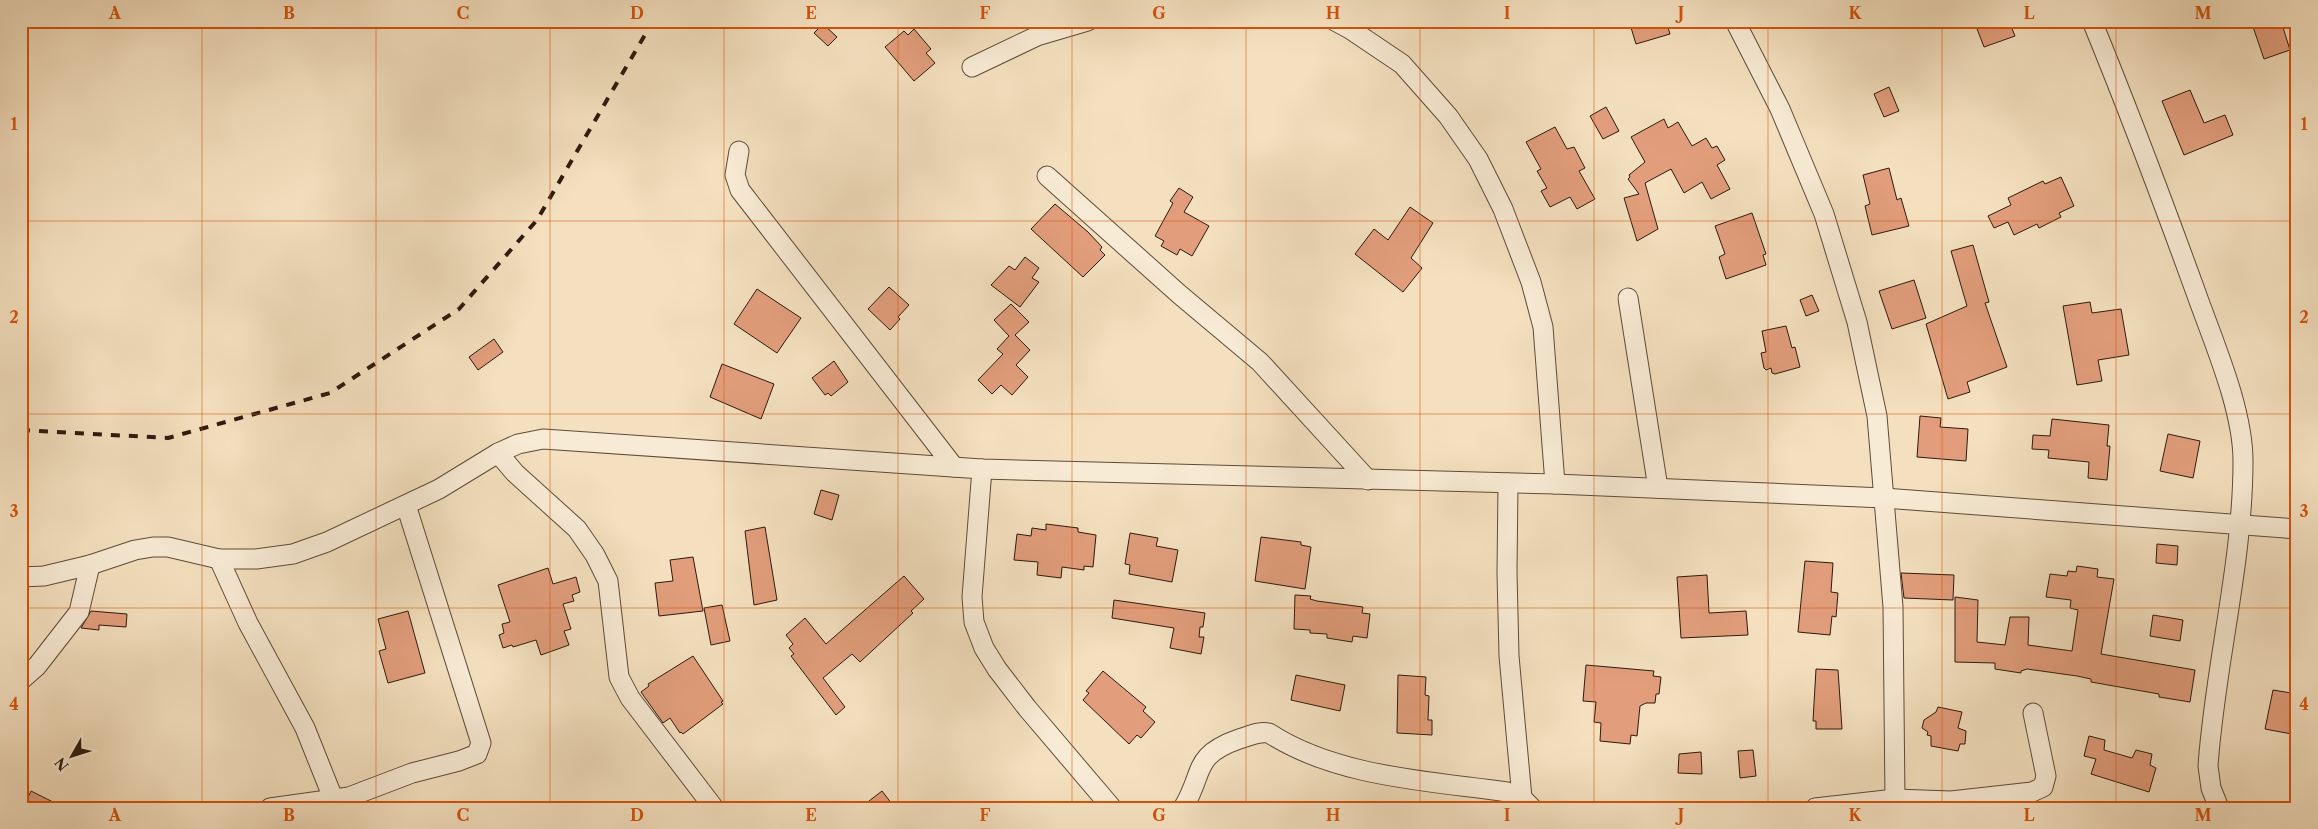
<svg xmlns="http://www.w3.org/2000/svg" width="2318" height="829" font-family="'Libre Caslon Text',serif">
<style>
.building{fill:#e29e7c;stroke:#2d190e}
.lines{fill:none;stroke-linecap:round;stroke-linejoin:round}
.minor-casing{stroke:#5f4b3a;stroke-width:21}
.minor{stroke:#f8ebd5;stroke-width:19}
.rail{stroke:#2d190e;stroke-width:4;stroke-dasharray:9 9;stroke-linecap:butt}
.grid{fill:none;stroke:#d5530c;stroke-width:1;stroke-opacity:0.55}
.neatline{fill:none;stroke:#d5530c;stroke-width:2}
.grid-label{font-size:16px;text-anchor:middle;font-weight:bold;fill:#d5530c}
</style>
<rect width="100%" height="100%" fill="#f4e0bf"/>
<filter id="stains"><feTurbulence type="fractalNoise" baseFrequency=".004" numOctaves="4"/><feColorMatrix values="0 0 0 0 .2 0 0 0 0 .09 0 0 0 0 .02 0 0 0 .5 -.17"/></filter>
<radialGradient id="worn" r=".72"><stop offset=".6" stop-color="#630" stop-opacity="0"/><stop offset="1" stop-color="#630" stop-opacity=".3"/></radialGradient>
<g class="building">
<path d="M1629 21H1666L1670 34 1636 44Z"/>
<path d="M1974 21H2009L2015 36 1984 47Z"/>
<path d="M2251 21H2281L2290 50 2264 59Z"/>
<path d="M823 24 837 37 828 46 814 33Z"/>
<path d="M914 29 931 49 926 53 935 63 914 81 885 47 904 31 908 35Z"/>
<path d="M1889 87 1899 111 1884 117 1874 94Z"/>
<path d="M2190 90 2204 123 2225 115 2233 135 2184 155 2162 101Z"/>
<path d="M1606 107 1619 131 1603 139 1590 116Z"/>
<path d="M1664 119 1668 128 1678 122 1692 146 1706 138 1712 148 1717 146 1725 160 1717 165 1730 189 1711 199 1702 182 1684 193 1671 169 1645 183 1658 229 1637 241 1624 198 1639 194 1628 179 1630 177 1629 175 1645 162 1631 137Z"/>
<path d="M1555 127 1567 149 1574 147 1585 168 1579 171 1595 199 1577 209 1570 197 1550 207 1541 191 1547 188 1537 171 1541 169 1526 142Z"/>
<path d="M1889 168 1897 200 1901 198 1909 226 1872 235 1865 206 1870 204 1863 175Z"/>
<path d="M2061 177 2074 206 2059 213 2061 217 2039 228 2037 224 2014 235 2008 222 1994 228 1988 216 2011 205 2008 198 2043 181 2045 184Z"/>
<path d="M1179 188 1193 197 1184 212 1209 226 1192 256 1180 249 1177 255 1161 246 1164 241 1155 236 1173 203 1170 201Z"/>
<path d="M1055 204 1088 232 1102 247 1100 250 1105 255 1083 277 1031 229Z"/>
<path d="M1410 207 1433 223 1411 258 1422 268 1403 292 1355 254 1374 229 1388 240Z"/>
<path d="M1752 213 1766 254 1763 255 1766 265 1726 279 1719 257 1725 254 1715 226Z"/>
<path d="M1973 245 1989 302 1985 303 2007 367 1967 382 1970 392 1948 399 1926 324 1967 306 1951 251Z"/>
<path d="M1025 257 1039 268 1032 278 1039 282 1020 307 991 285 1009 266 1015 270Z"/>
<path d="M1914 280 1926 318 1892 329 1879 291Z"/>
<path d="M889 287 909 305 898 317 900 319 890 330 868 309Z"/>
<path d="M757 289 801 318 777 353 734 324Z"/>
<path d="M1812 295 1819 311 1806 316 1800 300Z"/>
<path d="M2090 302 2092 313 2121 309 2129 355 2098 360 2102 381 2077 385 2063 306Z"/>
<path d="M1011 304 1029 322 1015 335 1030 350 1016 365 1028 377 1012 395 1001 385 992 394 978 380 1003 354 997 349 1009 336 994 320Z"/>
<path d="M1786 326 1792 348 1795 347 1800 367 1775 374 1772 373 1771 368 1766 370 1764 368 1761 353 1766 352 1762 331Z"/>
<path d="M494 339 503 352 478 370 469 357Z"/>
<path d="M834 361 848 382 831 396 828 393 825 395 812 378Z"/>
<path d="M722 364 774 384 761 419 710 397Z"/>
<path d="M1920 416 1941 418 1940 427 1968 429 1966 461 1917 457Z"/>
<path d="M2052 419 2109 425 2107 446H2110L2107 480 2088 478 2089 462 2048 458 2049 450 2032 449 2033 435 2050 436Z"/>
<path d="M2168 434 2200 441 2193 478 2160 471Z"/>
<path d="M821 490 839 495 832 520 814 514Z"/>
<path d="M1046 524 1078 528V532L1096 535 1093 567 1084 566V570L1062 567 1061 578 1037 575 1038 562 1014 560 1017 534 1031 536 1032 528 1046 530Z"/>
<path d="M765 527 777 600 754 605 745 531Z"/>
<path d="M1130 533 1158 538 1156 546 1178 550 1172 582 1129 574 1130 565 1125 564Z"/>
<path d="M1261 537 1301 542V545L1311 547 1305 589 1255 581Z"/>
<path d="M2157 544 2178 546 2177 565 2156 563Z"/>
<path d="M693 557 703 611 659 616 655 583 673 581 670 560Z"/>
<path d="M1805 561 1833 563 1831 592 1838 593 1836 617 1832 616 1830 635 1798 632Z"/>
<path d="M2077 566 2098 569 2097 577 2114 579 2101 654 2195 670 2190 702 2159 697V694L2091 682V679L2077 676 2027 669 2021 671V673L1995 669V663L1955 662V597L1978 600 1977 642 2005 645 2010 617H2029L2028 645 2072 651 2078 610 2070 608 2071 600 2046 597 2050 574 2067 576 2068 571 2076 572Z"/>
<path d="M548 568 553 584 576 577 580 592 572 595 574 601 563 604 571 629 564 631 569 645 541 655 536 640 513 647 512 645 503 648 499 635 504 633 502 624 510 622 498 585Z"/>
<path d="M1901 573 1954 575 1953 600 1904 598Z"/>
<path d="M1707 575 1709 613 1746 611 1748 635 1681 638 1677 577Z"/>
<path d="M904 576 924 599 911 611 913 613 860 662 852 654 823 678 845 707 836 715 791 656 794 654 789 648 793 644 786 635 805 618 826 644Z"/>
<path d="M1295 595 1311 596 1310 599 1317 601 1363 607 1362 613 1370 614 1367 638 1353 636 1352 642 1327 638V634L1310 633V630L1294 629Z"/>
<path d="M1114 600 1205 613 1203 627H1200L1199 637H1204L1201 654 1170 648 1174 628 1112 618Z"/>
<path d="M722 605 730 641 711 645 704 608Z"/>
<path d="M91 611 127 614 126 627 99 625V630L81 628Z"/>
<path d="M408 611 425 673 388 683 379 651 386 649 378 619Z"/>
<path d="M2153 615 2183 620 2180 641 2150 636Z"/>
<path d="M693 656 723 701 721 702 723 704 683 734 681 732 680 733 670 718 663 723 641 692 649 686 648 684Z"/>
<path d="M1586 665 1654 671 1653 676 1661 677 1659 694H1656L1655 703H1646L1640 706 1637 736 1631 735 1630 744 1600 741 1601 723 1594 722 1596 702 1583 701Z"/>
<path d="M1816 669 1838 670 1842 729H1816V721H1813Z"/>
<path d="M1103 671 1146 707 1143 711 1155 722 1141 738 1137 735 1129 744 1083 700 1089 693 1086 691Z"/>
<path d="M1296 675 1345 685 1340 711 1291 700Z"/>
<path d="M1398 675 1426 677 1425 695 1429 696 1428 720H1432V735L1397 733Z"/>
<path d="M2273 690 2297 694V735L2265 729Z"/>
<path d="M1938 707 1962 712 1958 728 1966 731 1965 744H1960L1958 751 1931 746V736L1927 735 1928 732 1922 728 1924 720 1936 712Z"/>
<path d="M2089 736 2105 740 2104 750 2132 758 2136 750 2152 754 2150 765 2156 768 2149 792 2091 774 2096 759 2084 756Z"/>
<path d="M1753 750 1756 776 1740 778 1738 751Z"/>
<path d="M1701 752 1702 774 1678 773 1679 754Z"/>
<path d="M31 791 65 808H23Z"/>
<path d="M882 791 895 808H860Z"/>
</g>
<g class="lines">
<defs>
<g id="minor">
<path d="M1335 21 1350 29 1402 64 1448 116 1478 159 1503 209 1531 282 1543 327 1555 484"/>
<path d="M1735 21 1780 109 1824 214 1857 322 1877 416 1893 607 1895 799"/>
<path d="M2092 21C2130 114 2165 207 2199 301 2216 348 2243 411 2243 461 2243 564 2215 664 2208 766L2211 788 2219 808"/>
<path d="M972 67 1037 36 1088 21"/>
<path d="M739 151 735 175 740 190 954 467"/>
<path d="M1047 176 1179 294 1260 362 1368 480"/>
<path d="M1628 298 1658 488"/>
<path d="M498 453 515 473 577 529 595 555 608 581 619 677 630 698 714 808"/>
<path d="M982 469 972 597 974 622 984 648 997 669 1027 708 1112 808"/>
<path d="M1508 483 1507 573 1509 656 1522 798"/>
<path d="M219 559 248 623 305 728 337 808"/>
<path d="M21 577 44 576 90 565 135 550 153 547H168L219 559H256L293 554 327 542 439 489 498 453 518 444 543 439 982 469 1555 484 1884 498 2297 529"/>
<path d="M21 680 37 666 79 612 90 565"/>
<path d="M270 808 349 797 412 773 459 761 477 754 481 743 406 505"/>
<path d="M1183 808C1205 772 1191 756 1239 739 1250 736 1258 731 1269 733 1336 777 1430 781 1507 792L1522 798 1532 808"/>
<path d="M1815 808 1895 799 1951 801 2032 792 2043 787 2046 776 2033 713"/>
</g>
</defs>
<use href="#minor" class="minor-casing"/>
<use href="#minor" class="minor"/>
<path class="rail" d="M21 430 168 438 330 393 459 309 537 220 653 21"/>
</g>
<path class="grid" d="M202 21V808M376 21V808M550 21V808M724 21V808M898 21V808M1072 21V808M1246 21V808M1420 21V808M1594 21V808M1768 21V808M1942 21V808M2116 21V808M21 221H2297M21 414H2297M21 608H2297"/>
<rect width="2318" height="829" fill="none" stroke="#f4e0bf" stroke-width="55"/>
<g transform="translate(72 756) rotate(231)" stroke="#f8ebd5" stroke-width="4" paint-order="stroke">
<path d="M0-4L9 19L0 12L-9 19Z" fill="#2d190e"/>
<text y="-8" font-size="14" font-weight="bold" text-anchor="middle" fill="#2d190e">N</text>
</g>
<rect x="28" y="28" width="2262" height="774" class="neatline"/>
<g class="grid-label">
<text x="115" y="19">A</text>
<text x="289" y="19">B</text>
<text x="463" y="19">C</text>
<text x="637" y="19">D</text>
<text x="811" y="19">E</text>
<text x="985" y="19">F</text>
<text x="1159" y="19">G</text>
<text x="1333" y="19">H</text>
<text x="1507" y="19">I</text>
<text x="1681" y="19">J</text>
<text x="1855" y="19">K</text>
<text x="2029" y="19">L</text>
<text x="2203" y="19">M</text>
<text x="14" y="130">1</text>
<text x="2304" y="130">1</text>
<text x="14" y="323">2</text>
<text x="2304" y="323">2</text>
<text x="14" y="517">3</text>
<text x="2304" y="517">3</text>
<text x="14" y="710">4</text>
<text x="2304" y="710">4</text>
<text x="115" y="821">A</text>
<text x="289" y="821">B</text>
<text x="463" y="821">C</text>
<text x="637" y="821">D</text>
<text x="811" y="821">E</text>
<text x="985" y="821">F</text>
<text x="1159" y="821">G</text>
<text x="1333" y="821">H</text>
<text x="1507" y="821">I</text>
<text x="1681" y="821">J</text>
<text x="1855" y="821">K</text>
<text x="2029" y="821">L</text>
<text x="2203" y="821">M</text>
</g>
<rect width="100%" height="100%" filter="url(#stains)"/>
<rect width="100%" height="100%" fill="url(#worn)"/>
</svg>
